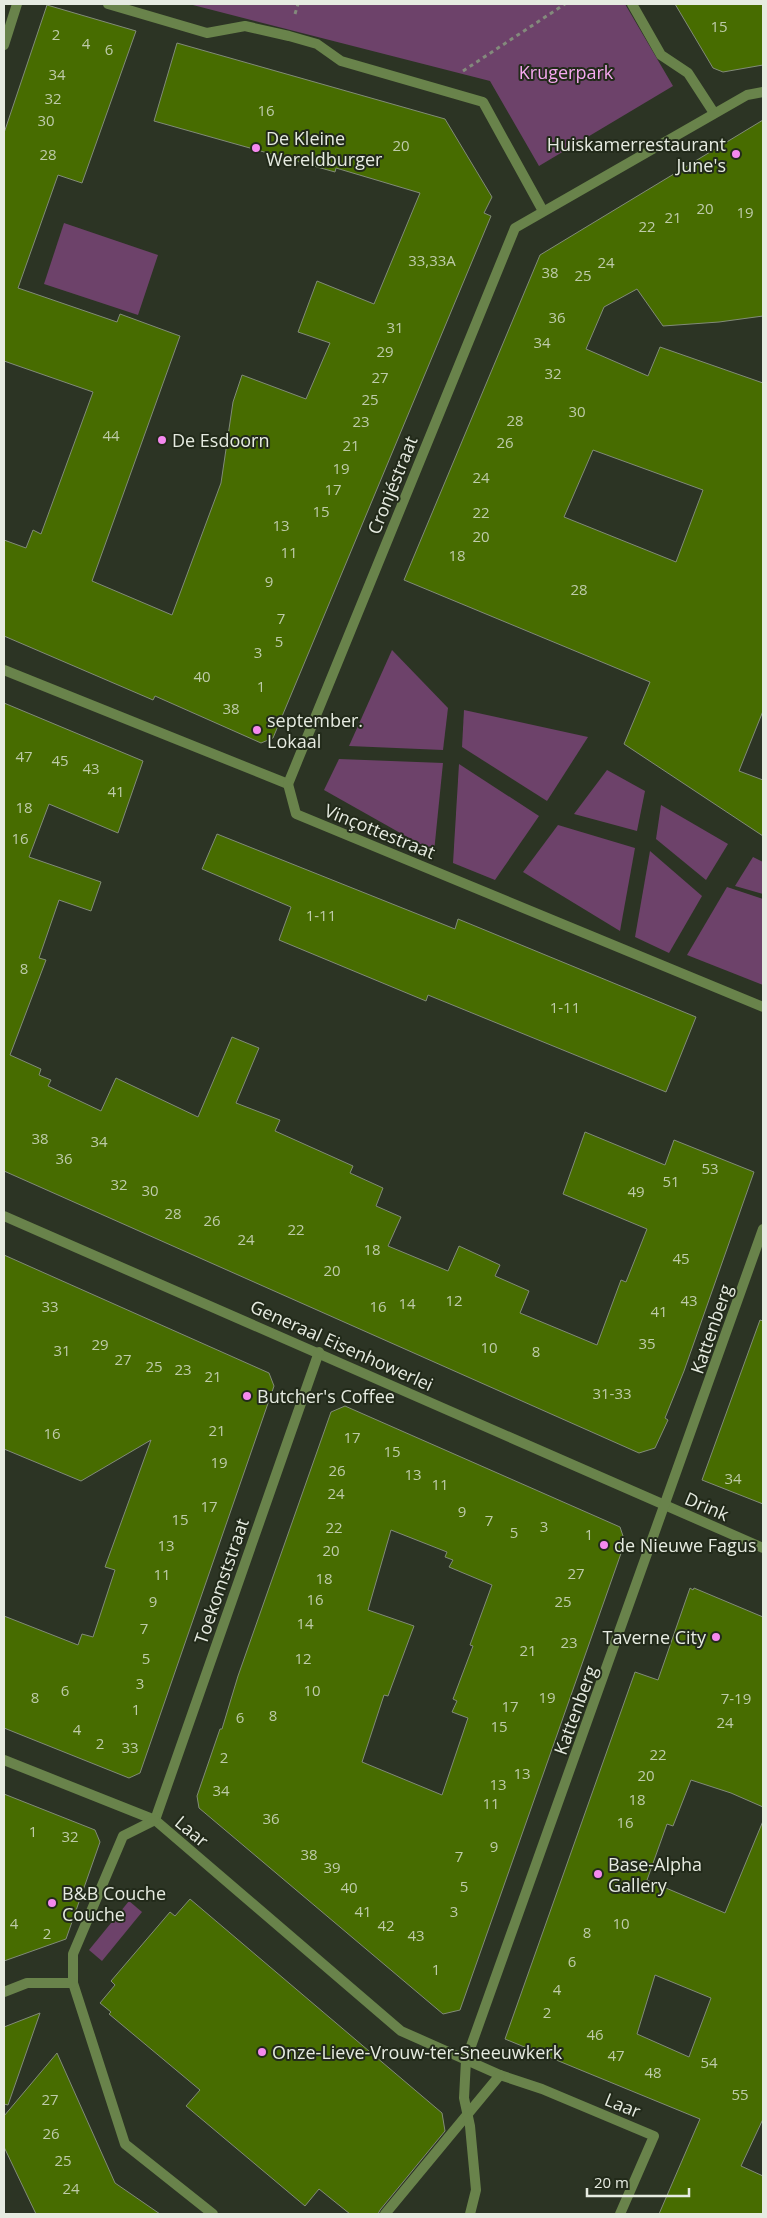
<svg xmlns="http://www.w3.org/2000/svg" width="767" height="2218" font-family="'Open Sans',sans-serif">
<style>
.green{fill:#6d426a}
.building{fill:#476c00;stroke:#818b78;fill-rule:evenodd}
.lines{fill:none;stroke-linecap:round;stroke-linejoin:round}
.path{stroke:#838a7c;stroke-width:3;stroke-dasharray:4 4;stroke-linecap:butt}
.street{stroke:#69834b;stroke-width:10}
.poi-dot{fill:#f589ef;stroke:#222a1a;stroke-width:2}
.labels{text-anchor:middle;dominant-baseline:central;stroke-width:4;stroke-linejoin:round;paint-order:stroke}
.number-label{font-size:15px;fill:#becba9}
.park-label{font-size:18px;fill:#f6a9f0;stroke:#222a1a}
.poi-label{font-size:18px;fill:#e6ebe1;stroke:#222a1a;text-anchor:start}
.street-label{font-size:18px;fill:#e6ebe1;stroke:#222a1a}
</style>
<rect width="100%" height="100%" fill="#2c3424"/>
<g class="green">
<path d="M189 4H625L673 86 539 166 490 81Z"/>
<path d="M64 223 158 255 138 315 44 284Z"/>
<path d="M392 650 448 708 443 750 349 746Z"/>
<path d="M464 710 588 737 547 801 462 747Z"/>
<path d="M339 759 443 763 434 852 324 790Z"/>
<path d="M459 764 539 816 495 880 453 863Z"/>
<path d="M607 770 645 791 637 831 574 814Z"/>
<path d="M661 805 728 844 706 880 656 839Z"/>
<path d="M558 825 635 848 620 931 523 872Z"/>
<path d="M650 851 702 896 669 953 635 937Z"/>
<path d="M753 857 763 862V894L735 886Z"/>
<path d="M727 887 763 899V985L687 955Z"/>
<path d="M129 1901 142 1912 102 1961 89 1950Z"/>
</g>
<g class="building">
<path d="M675 4H763V65L723 72 713 68Z"/>
<path d="M47 5 136 31 82 183 58 175 18 288 117 322 120 314 180 336 92 581 172 615 221 483 233 402 242 375 306 399 330 343 298 332 317 281 374 304 420 193 336 168 335 172 154 121 177 43 445 119 492 197 484 213 491 216 273 738 261 743 155 696 153 700 4 636V540L26 548 33 530 41 534 93 392 4 361V133Z"/>
<path d="M763 120V316L719 322 663 326 637 289 604 307 586 349 648 376 660 347 763 383V711L739 771 763 780V836L624 744 650 682 404 580 540 255ZM593 450 703 490 676 562 564 517Z"/>
<path d="M4 703 143 761 118 833 49 804 29 857 101 882 91 911 59 900 39 958 46 960 10 1055 41 1069 39 1075 51 1080 48 1086 101 1111 116 1078 198 1117 232 1037 259 1048 236 1103 280 1120 275 1131 353 1166 350 1173 383 1188 376 1206 401 1217 388 1246 448 1271 459 1246 500 1265 495 1276 529 1291 520 1313 597 1345 621 1280 626 1282 647 1229 563 1194 585 1132 665 1165 674 1140 754 1172 684 1371 665 1418 668 1420 655 1448 639 1453 4 1171Z"/>
<path d="M217 834 455 929 458 919 696 1017 666 1092 428 995 426 1001 279 940 291 907 202 869Z"/>
<path d="M4 1255 269 1373 274 1386 140 1773 129 1778 4 1728V1616L78 1645 82 1634 93 1637 115 1570 105 1567 151 1440 81 1481 4 1449Z"/>
<path d="M760 1320 763 1321V1504L702 1480Z"/>
<path d="M345 1406 620 1527 625 1542 460 2010 443 2014 199 1808 197 1796 220 1729H222L238 1676 331 1412ZM391 1530 447 1552 445 1557 453 1560 449 1567 492 1585 470 1645 473 1646 453 1699 457 1701 452 1712 468 1718 442 1795 362 1762 384 1695 388 1696 414 1626 368 1610Z"/>
<path d="M690 1588 693 1590 694 1588 763 1617V1807L731 1793 691 1780 673 1826 667 1824 647 1880 725 1913 763 1821V2119L741 2166 763 2176V2214H659L700 2119 505 2039 635 1672 658 1680ZM655 1975 711 1998 689 2057 637 2034Z"/>
<path d="M4 1794 95 1830 100 1842 66 1939 4 1961Z"/>
<path d="M190 1899 442 2113 445 2131 380 2210 378 2214H350L319 2189 305 2206 186 2106 200 2090 109 2014 111 2012 100 2003 115 1985 111 1981 170 1912 175 1916Z"/>
<path d="M40 2013 8 2105 4 2104V2027Z"/>
<path d="M57 2053 115 2183 160 2214H36L4 2147V2116Z"/>
</g>
<g class="lines">
<g class="path">
<path d="M295 14 298 4"/>
<path d="M463 71 565 4"/>
</g>
<g class="street">
<path d="M108 4 207 33 245 26 289 36 317 44 341 61 483 102 543 211"/>
<path d="M632 4 661 55 688 73 714 113"/>
<path d="M4 45 17 4"/>
<path d="M4 670 288 784"/>
<path d="M288 784 515 228 747 95 763 92"/>
<path d="M288 784 296 814 763 1007"/>
<path d="M4 1216 763 1548"/>
<path d="M4 1760 155 1820 401 2031 500 2075 542 2089 654 2136 620 2214"/>
<path d="M155 1820 319 1352"/>
<path d="M155 1820 123 1836 73 1954V1983L125 2144 213 2214"/>
<path d="M4 1992 27 1983H73"/>
<path d="M385 2214 500 2075"/>
<path d="M470 2214 476 2190 470 2126 464 2098 466 2060 763 1229"/>
</g>
</g>
<g class="poi-dot">
<circle cx="256" cy="148" r="5"/>
<circle cx="736" cy="154" r="5"/>
<circle cx="162" cy="440" r="5"/>
<circle cx="257" cy="730" r="5"/>
<circle cx="247" cy="1396" r="5"/>
<circle cx="604" cy="1545" r="5"/>
<circle cx="716" cy="1637" r="5"/>
<circle cx="598" cy="1874" r="5"/>
<circle cx="52" cy="1903" r="5"/>
<circle cx="262" cy="2052" r="5"/>
</g>
<g class="labels">
<g class="number-label">
<text x="719" y="26">15</text>
<text x="56" y="34">2</text>
<text x="86" y="43">4</text>
<text x="109" y="49">6</text>
<text x="57" y="74">34</text>
<text x="53" y="98">32</text>
<text x="266" y="110">16</text>
<text x="46" y="120">30</text>
<text x="401" y="145">20</text>
<text x="48" y="154">28</text>
<text x="705" y="208">20</text>
<text x="745" y="212">19</text>
<text x="673" y="217">21</text>
<text x="647" y="226">22</text>
<text x="432" y="260">33,33A</text>
<text x="606" y="262">24</text>
<text x="550" y="272">38</text>
<text x="583" y="275">25</text>
<text x="557" y="317">36</text>
<text x="395" y="327">31</text>
<text x="542" y="342">34</text>
<text x="385" y="351">29</text>
<text x="553" y="373">32</text>
<text x="380" y="377">27</text>
<text x="370" y="399">25</text>
<text x="577" y="411">30</text>
<text x="515" y="420">28</text>
<text x="361" y="421">23</text>
<text x="111" y="435">44</text>
<text x="505" y="442">26</text>
<text x="351" y="445">21</text>
<text x="341" y="468">19</text>
<text x="481" y="477">24</text>
<text x="333" y="489">17</text>
<text x="321" y="511">15</text>
<text x="481" y="512">22</text>
<text x="281" y="525">13</text>
<text x="481" y="536">20</text>
<text x="289" y="552">11</text>
<text x="457" y="555">18</text>
<text x="269" y="581">9</text>
<text x="579" y="589">28</text>
<text x="281" y="618">7</text>
<text x="279" y="641">5</text>
<text x="258" y="652">3</text>
<text x="202" y="676">40</text>
<text x="261" y="686">1</text>
<text x="231" y="708">38</text>
<text x="24" y="756">47</text>
<text x="60" y="760">45</text>
<text x="91" y="768">43</text>
<text x="116" y="791">41</text>
<text x="24" y="807">18</text>
<text x="20" y="838">16</text>
<text x="321" y="915">1-11</text>
<text x="24" y="968">8</text>
<text x="565" y="1007">1-11</text>
<text x="40" y="1138">38</text>
<text x="99" y="1141">34</text>
<text x="64" y="1158">36</text>
<text x="710" y="1168">53</text>
<text x="671" y="1181">51</text>
<text x="119" y="1184">32</text>
<text x="150" y="1190">30</text>
<text x="636" y="1191">49</text>
<text x="173" y="1213">28</text>
<text x="212" y="1220">26</text>
<text x="296" y="1229">22</text>
<text x="246" y="1239">24</text>
<text x="372" y="1249">18</text>
<text x="681" y="1258">45</text>
<text x="332" y="1270">20</text>
<text x="454" y="1300">12</text>
<text x="689" y="1300">43</text>
<text x="407" y="1303">14</text>
<text x="50" y="1306">33</text>
<text x="378" y="1306">16</text>
<text x="659" y="1311">41</text>
<text x="647" y="1343">35</text>
<text x="100" y="1344">29</text>
<text x="489" y="1347">10</text>
<text x="62" y="1350">31</text>
<text x="536" y="1351">8</text>
<text x="123" y="1359">27</text>
<text x="154" y="1366">25</text>
<text x="183" y="1369">23</text>
<text x="213" y="1376">21</text>
<text x="612" y="1393">31-33</text>
<text x="217" y="1430">21</text>
<text x="52" y="1433">16</text>
<text x="352" y="1437">17</text>
<text x="392" y="1451">15</text>
<text x="219" y="1462">19</text>
<text x="337" y="1470">26</text>
<text x="413" y="1474">13</text>
<text x="733" y="1478">34</text>
<text x="440" y="1484">11</text>
<text x="336" y="1493">24</text>
<text x="209" y="1506">17</text>
<text x="462" y="1511">9</text>
<text x="180" y="1519">15</text>
<text x="489" y="1520">7</text>
<text x="544" y="1526">3</text>
<text x="334" y="1527">22</text>
<text x="514" y="1532">5</text>
<text x="589" y="1534">1</text>
<text x="166" y="1545">13</text>
<text x="331" y="1550">20</text>
<text x="576" y="1573">27</text>
<text x="162" y="1574">11</text>
<text x="324" y="1578">18</text>
<text x="315" y="1599">16</text>
<text x="153" y="1601">9</text>
<text x="563" y="1601">25</text>
<text x="305" y="1623">14</text>
<text x="144" y="1628">7</text>
<text x="569" y="1642">23</text>
<text x="528" y="1650">21</text>
<text x="146" y="1658">5</text>
<text x="303" y="1658">12</text>
<text x="140" y="1683">3</text>
<text x="65" y="1690">6</text>
<text x="312" y="1690">10</text>
<text x="35" y="1697">8</text>
<text x="547" y="1697">19</text>
<text x="736" y="1698">7-19</text>
<text x="510" y="1706">17</text>
<text x="136" y="1709">1</text>
<text x="273" y="1715">8</text>
<text x="240" y="1717">6</text>
<text x="725" y="1722">24</text>
<text x="499" y="1726">15</text>
<text x="77" y="1729">4</text>
<text x="100" y="1743">2</text>
<text x="130" y="1747">33</text>
<text x="658" y="1754">22</text>
<text x="224" y="1757">2</text>
<text x="522" y="1773">13</text>
<text x="646" y="1775">20</text>
<text x="498" y="1784">13</text>
<text x="221" y="1790">34</text>
<text x="637" y="1799">18</text>
<text x="491" y="1803">11</text>
<text x="271" y="1818">36</text>
<text x="625" y="1822">16</text>
<text x="33" y="1831">1</text>
<text x="70" y="1836">32</text>
<text x="494" y="1846">9</text>
<text x="309" y="1854">38</text>
<text x="459" y="1856">7</text>
<text x="332" y="1867">39</text>
<text x="464" y="1886">5</text>
<text x="349" y="1887">40</text>
<text x="363" y="1911">41</text>
<text x="454" y="1911">3</text>
<text x="14" y="1923">4</text>
<text x="621" y="1923">10</text>
<text x="386" y="1925">42</text>
<text x="587" y="1932">8</text>
<text x="47" y="1933">2</text>
<text x="416" y="1935">43</text>
<text x="572" y="1961">6</text>
<text x="436" y="1969">1</text>
<text x="557" y="1989">4</text>
<text x="547" y="2012">2</text>
<text x="595" y="2034">46</text>
<text x="616" y="2055">47</text>
<text x="709" y="2062">54</text>
<text x="653" y="2072">48</text>
<text x="740" y="2094">55</text>
<text x="50" y="2099">27</text>
<text x="51" y="2133">26</text>
<text x="63" y="2160">25</text>
<text x="71" y="2188">24</text>
</g>
<g class="park-label">
<text x="566" y="72">Krugerpark</text>
</g>
<g class="poi-label">
<text x="266" y="138">De Kleine<tspan x="266" dy="21">Wereldburger</tspan></text>
<text x="726" y="144" text-anchor="end">Huiskamerrestaurant<tspan x="726" dy="21">June's</tspan></text>
<text x="172" y="440">De Esdoorn</text>
<text x="267" y="720">september.<tspan x="267" dy="21">Lokaal</tspan></text>
<text x="257" y="1396">Butcher's Coffee</text>
<text x="614" y="1545">de Nieuwe Fagus</text>
<text x="706" y="1637" text-anchor="end">Taverne City</text>
<text x="608" y="1864">Base-Alpha<tspan x="608" dy="21">Gallery</tspan></text>
<text x="62" y="1893">B&amp;B Couche<tspan x="62" dy="21">Couche</tspan></text>
<text x="272" y="2052">Onze-Lieve-Vrouw-ter-Sneeuwkerk</text>
</g>
<g class="street-label">
<text transform="translate(392 485) rotate(-68)">Cronjéstraat</text>
<text transform="translate(380 831) rotate(22)">Vinçottestraat</text>
<text transform="translate(711 1329) rotate(-71)">Kattenberg</text>
<text transform="translate(342 1345) rotate(24)">Generaal Eisenhowerlei</text>
<text transform="translate(707 1506) rotate(23)">Drink</text>
<text transform="translate(221 1581) rotate(-71)">Toekomststraat</text>
<text transform="translate(575 1710) rotate(-70)">Kattenberg</text>
<text transform="translate(192 1831) rotate(40)">Laar</text>
<text transform="translate(623 2105) rotate(22)">Laar</text>
</g>
</g>
<rect width="767" height="2218" fill="none" stroke="#e6ebe1" stroke-width="10"/>
<path d="M587 2188v8h102v-8" fill="none" stroke="#e6ebe1" stroke-width="2.5"/>
<text x="594" y="2188" font-size="15" fill="#e6ebe1" stroke="#222a1a" stroke-width="4" paint-order="stroke">20 m</text>
</svg>
